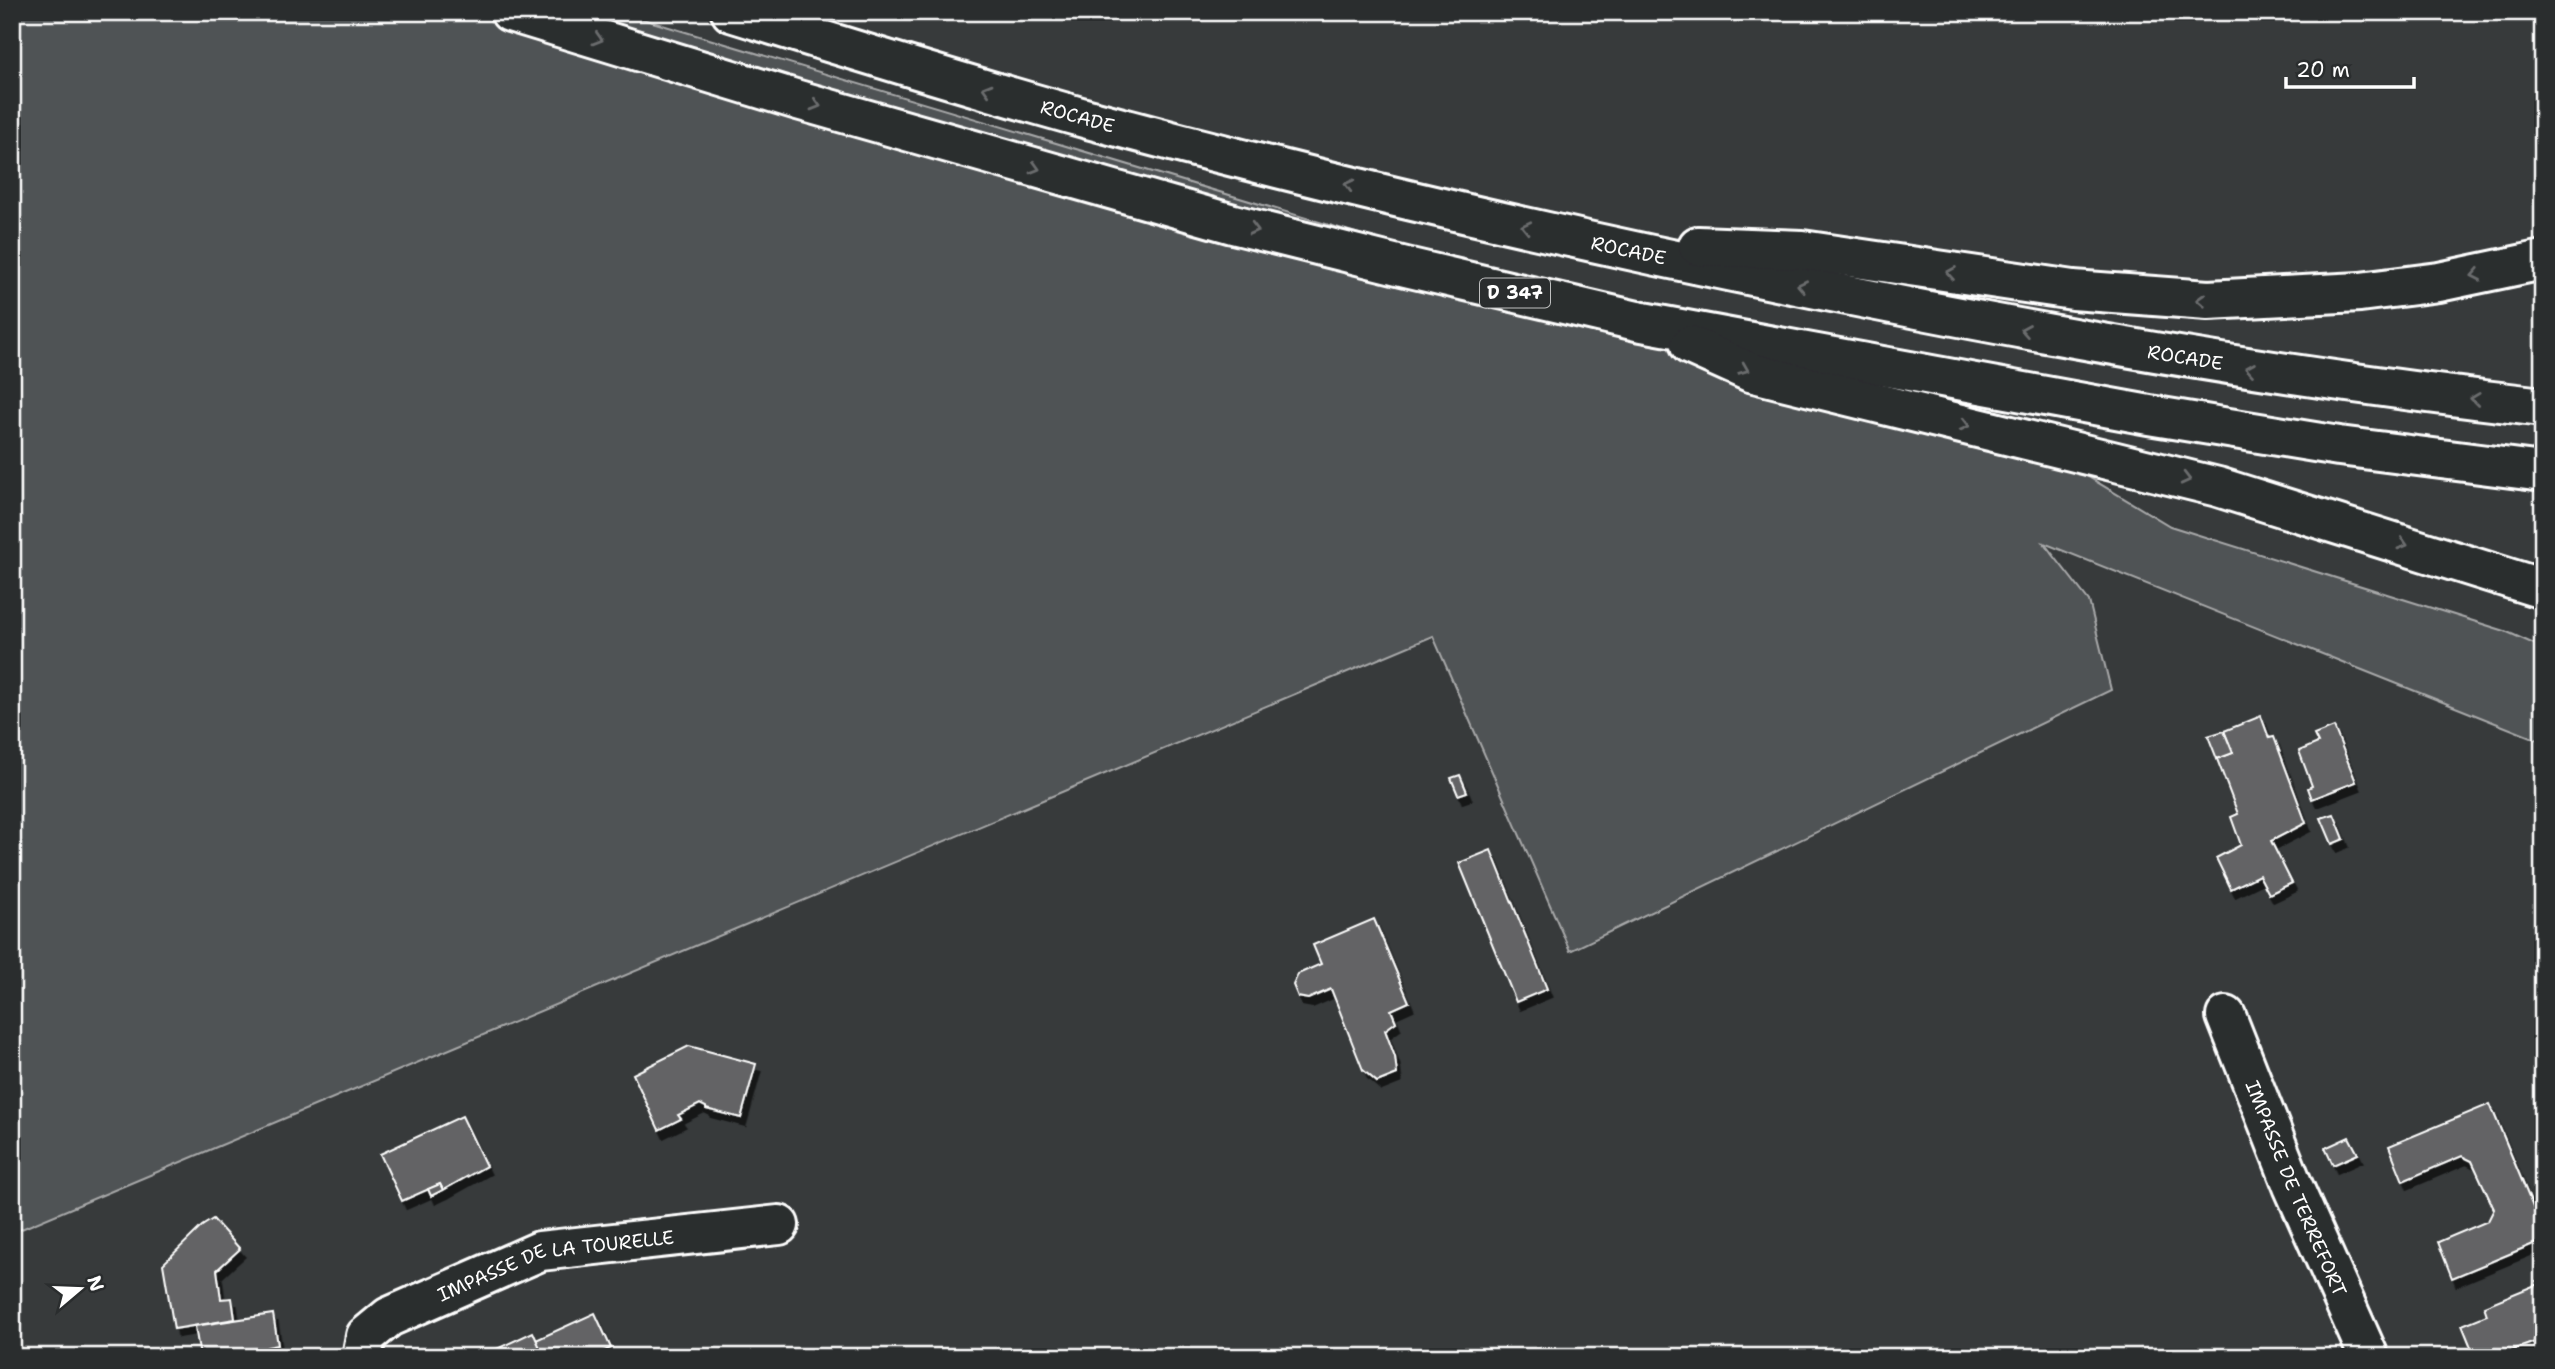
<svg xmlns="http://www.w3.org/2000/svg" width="2555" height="1369" font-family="'Shantell Sans',sans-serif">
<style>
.green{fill:#505354;stroke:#a8a9aa;stroke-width:2}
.building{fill:#636465;stroke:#fff;stroke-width:2;filter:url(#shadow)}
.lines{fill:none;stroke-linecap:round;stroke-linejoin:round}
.street-casing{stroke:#fff;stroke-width:44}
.highway-casing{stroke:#fff;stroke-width:44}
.street{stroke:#2a2d2e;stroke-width:38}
.highway{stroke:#2a2d2e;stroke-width:38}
.oneway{stroke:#6a6c6d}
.labels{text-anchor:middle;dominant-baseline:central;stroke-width:5;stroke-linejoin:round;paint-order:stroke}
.shield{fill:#2a2d2e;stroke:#bfc0c0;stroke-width:2}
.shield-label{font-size:18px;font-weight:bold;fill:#fff}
.street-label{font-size:19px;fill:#fff;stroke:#2a2d2e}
</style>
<defs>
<filter id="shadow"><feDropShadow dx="4.5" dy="8" stdDeviation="0" flood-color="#0009"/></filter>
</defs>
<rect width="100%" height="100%" fill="#373a3b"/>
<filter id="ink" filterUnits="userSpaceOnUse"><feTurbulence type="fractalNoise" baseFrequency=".0143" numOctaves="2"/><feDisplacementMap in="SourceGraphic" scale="14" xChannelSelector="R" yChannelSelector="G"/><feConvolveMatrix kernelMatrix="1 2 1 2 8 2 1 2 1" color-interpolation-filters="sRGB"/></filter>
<g filter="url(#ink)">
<path class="green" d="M12 12H619L2007 428 2170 526 2505 631 2543 648V742L2044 543 2089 601 2111 690 1570 951 1433 636 12 1233Z"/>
<g class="building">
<path d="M2261 716 2269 738 2274 737 2306 823 2271 841 2292 883 2269 894 2259 875 2231 889 2216 858 2241 845 2231 817 2238 814 2217 759 2233 753 2224 731Z"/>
<path d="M2334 727 2356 782 2312 799 2308 788 2312 786 2299 751 2318 743 2314 735Z"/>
<path d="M2224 731 2233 753 2217 759 2208 736Z"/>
<path d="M1460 775 1467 792 1458 795 1451 778Z"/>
<path d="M2334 814 2344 839 2332 844 2321 818Z"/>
<path d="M1491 850 1547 989 1516 1002 1459 863Z"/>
<path d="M1374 919 1409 1002 1391 1010 1396 1022 1385 1030 1395 1057 1397 1074 1377 1082 1363 1070 1331 989 1308 999 1298 997 1293 985 1298 974 1321 964 1313 945Z"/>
<path d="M689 1046 756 1064 741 1118 706 1109V1107L700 1104 678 1115 681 1119 659 1130 633 1074Z"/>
<path d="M2490 1104 2543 1231V1240L2452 1278 2438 1242 2488 1221 2494 1209 2472 1161 2462 1156 2403 1181 2389 1146Z"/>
<path d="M462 1116 486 1166 443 1190 440 1184 402 1201 380 1154Z"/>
<path d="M2349 1137 2358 1154 2333 1165 2325 1148Z"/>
<path d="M440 1184 443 1190 431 1196 428 1189Z"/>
<path d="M213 1219 240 1249 217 1270 221 1299 232 1298 235 1319 174 1329 163 1264 202 1226Z"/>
<path d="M2543 1278V1339L2505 1353 2506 1357H2475L2462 1325 2487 1315 2484 1306 2538 1284 2536 1281Z"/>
<path d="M595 1313 611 1348 592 1357H544L536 1340Z"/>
<path d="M273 1314 278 1345 267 1347 268 1357H200L195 1326Z"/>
<path d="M533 1332 544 1357H480Z"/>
<path d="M664 1351 702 1353 701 1357H664Z"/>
</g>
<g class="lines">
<defs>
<g id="street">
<path id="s1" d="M2226 1016 2293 1186 2369 1357"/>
<path id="s2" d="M362 1357 366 1336 389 1317 540 1251 779 1225"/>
</g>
<g id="highway">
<path d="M510 12 798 100 1233 224 1406 267 1637 321 2149 415 2339 446 2543 472"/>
<path id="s3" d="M731 12C850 49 969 86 1088 119 1341 187 1596 246 1852 296 2081 342 2311 381 2543 407"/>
<path d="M1698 246 1802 250 2073 290 2208 300 2360 292 2439 282 2543 260"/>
<path d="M1690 345 1750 372 2218 487 2543 589"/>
</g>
</defs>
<use href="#street" class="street-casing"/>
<use href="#highway" class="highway-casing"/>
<use href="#street" class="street"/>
<use href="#highway" class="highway"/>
</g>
<defs><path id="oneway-chevron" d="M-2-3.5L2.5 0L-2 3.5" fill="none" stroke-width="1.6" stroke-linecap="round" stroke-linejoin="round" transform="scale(1.75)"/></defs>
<g class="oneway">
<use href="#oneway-chevron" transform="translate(598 39) rotate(17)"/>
<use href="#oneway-chevron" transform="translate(987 89) rotate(-164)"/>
<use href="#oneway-chevron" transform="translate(816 105) rotate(16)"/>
<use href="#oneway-chevron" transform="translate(1035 168) rotate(16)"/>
<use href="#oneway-chevron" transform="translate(1349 185) rotate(-166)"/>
<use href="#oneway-chevron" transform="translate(1526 227) rotate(-167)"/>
<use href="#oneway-chevron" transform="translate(1254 229) rotate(14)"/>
<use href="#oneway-chevron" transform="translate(1951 273) rotate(-171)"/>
<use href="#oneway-chevron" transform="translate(2476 275) rotate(169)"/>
<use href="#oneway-chevron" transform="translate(1802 286) rotate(-168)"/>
<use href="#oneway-chevron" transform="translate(2201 300) rotate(-178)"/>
<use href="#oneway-chevron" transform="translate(2025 330) rotate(-170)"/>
<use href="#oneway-chevron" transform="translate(1744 369) rotate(22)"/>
<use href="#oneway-chevron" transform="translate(2250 369) rotate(-171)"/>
<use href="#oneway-chevron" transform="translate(2475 399) rotate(-173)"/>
<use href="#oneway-chevron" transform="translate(1965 425) rotate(14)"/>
<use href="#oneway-chevron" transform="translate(2186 479) rotate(14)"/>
<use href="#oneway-chevron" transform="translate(2403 544) rotate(17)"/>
</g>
</g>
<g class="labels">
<rect class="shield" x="1480" y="278.5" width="70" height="29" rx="5"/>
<g class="shield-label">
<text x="1515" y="293">D 347</text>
</g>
<g class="street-label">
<text stroke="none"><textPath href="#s3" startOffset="362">ROCADE</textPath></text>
<text stroke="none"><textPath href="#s3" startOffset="929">ROCADE</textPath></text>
<text stroke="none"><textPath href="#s3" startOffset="1496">ROCADE</textPath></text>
<text stroke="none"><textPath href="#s1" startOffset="186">IMPASSE DE TERREFORT</textPath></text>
<text stroke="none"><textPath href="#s2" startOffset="228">IMPASSE DE LA TOURELLE</textPath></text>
</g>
</g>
<rect width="2555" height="1369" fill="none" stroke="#2a2d2e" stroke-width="42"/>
<rect x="21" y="21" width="2513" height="1327" fill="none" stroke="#fff" stroke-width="2.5" filter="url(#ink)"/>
<g transform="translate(80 1289) rotate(71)" stroke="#2a2d2e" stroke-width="5" paint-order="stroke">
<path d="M0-5L12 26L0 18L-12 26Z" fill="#ffffff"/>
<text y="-10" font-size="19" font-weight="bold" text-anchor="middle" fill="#ffffff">N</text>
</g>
<path d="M2286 77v10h128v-10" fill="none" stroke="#ffffff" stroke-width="3.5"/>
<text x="2296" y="77" font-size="21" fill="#ffffff" stroke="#2a2d2e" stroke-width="5" paint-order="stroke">20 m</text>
</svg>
